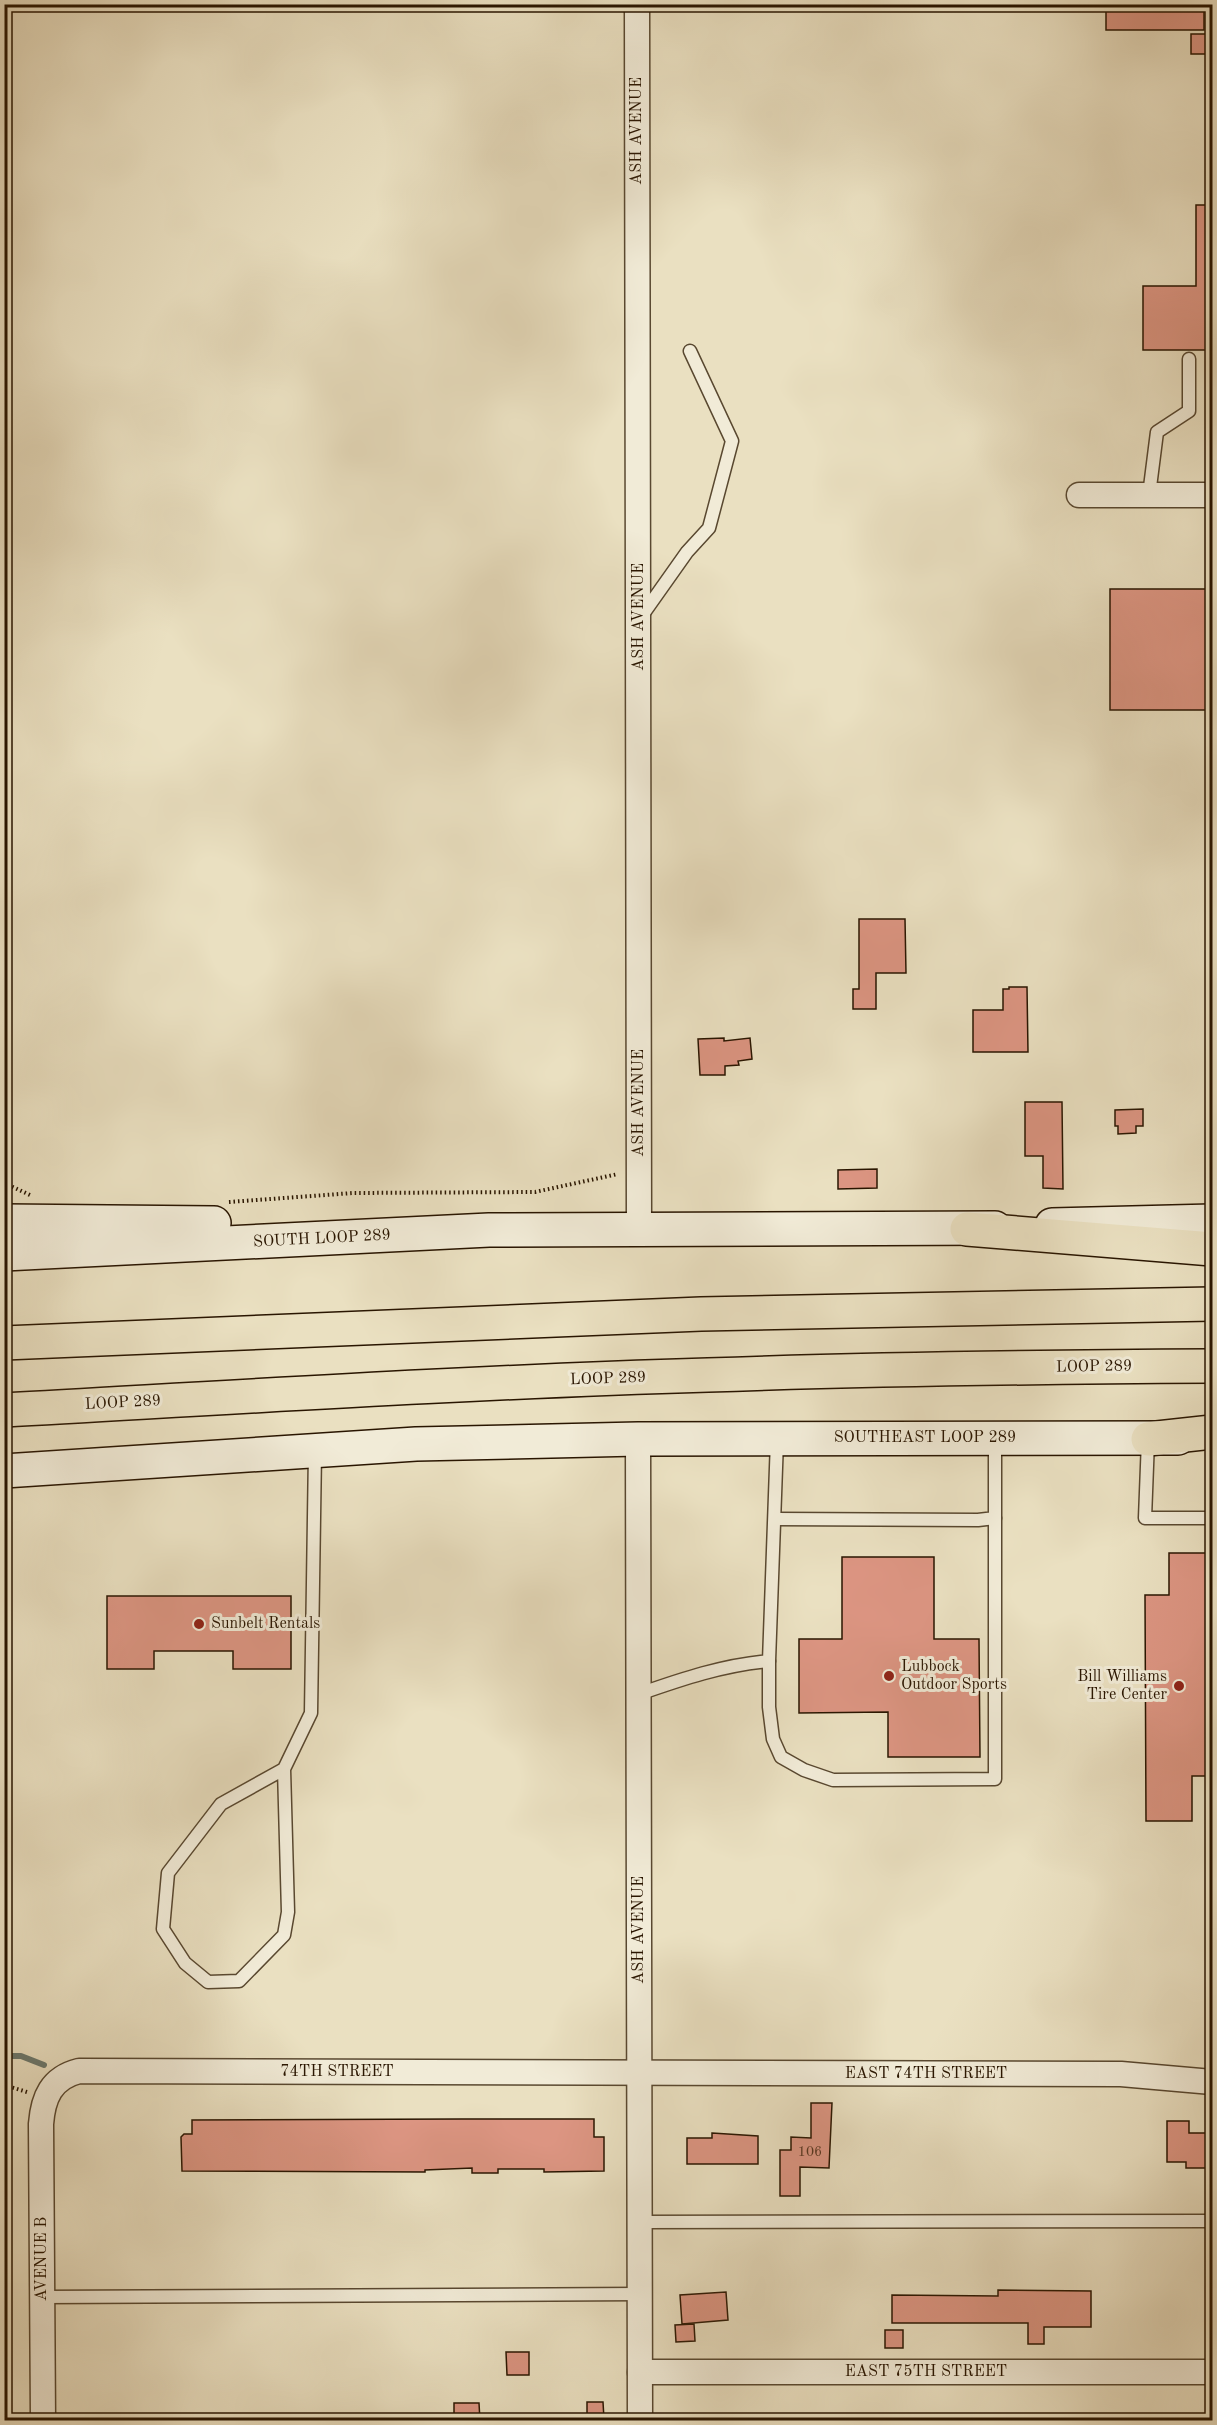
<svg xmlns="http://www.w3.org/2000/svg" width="1217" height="2425" font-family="'Old Standard TT',serif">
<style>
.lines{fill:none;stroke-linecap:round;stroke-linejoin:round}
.stream{stroke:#6c796e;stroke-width:6}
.building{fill:#dc9582;stroke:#291500;stroke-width:1.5}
.lane-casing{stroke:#594830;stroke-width:15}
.street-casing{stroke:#594830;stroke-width:27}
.secondary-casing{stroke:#291500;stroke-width:36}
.highway-casing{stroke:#291500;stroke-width:36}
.path{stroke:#291500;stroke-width:4;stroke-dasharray:1.5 3;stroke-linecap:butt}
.lane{stroke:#f1ebd7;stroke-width:12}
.street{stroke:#f1ebd7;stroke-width:24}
.secondary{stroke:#f1ebd7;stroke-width:33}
.highway{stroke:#eae0c1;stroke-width:33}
.poi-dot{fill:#8f2418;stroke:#f1ebd7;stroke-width:2}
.labels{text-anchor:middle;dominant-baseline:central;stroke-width:6;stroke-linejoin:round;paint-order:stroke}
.number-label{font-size:14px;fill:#563520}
.street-label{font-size:16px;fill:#291500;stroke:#f1ebd7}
.poi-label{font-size:16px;fill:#291500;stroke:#f1ebd7;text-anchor:start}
</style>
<rect width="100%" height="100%" fill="#eae0c1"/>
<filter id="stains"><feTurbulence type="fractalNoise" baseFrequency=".00333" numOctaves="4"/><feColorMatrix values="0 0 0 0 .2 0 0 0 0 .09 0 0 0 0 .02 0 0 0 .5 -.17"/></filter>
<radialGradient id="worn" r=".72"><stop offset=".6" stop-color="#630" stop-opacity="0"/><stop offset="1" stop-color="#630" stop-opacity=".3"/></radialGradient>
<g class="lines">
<path class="stream" d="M4 2056H21L44 2065"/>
</g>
<g class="building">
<rect x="1106" y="4" width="98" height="26"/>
<rect x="1191" y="34" width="21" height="20"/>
<path d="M1196 205H1212V350H1143V286H1196Z"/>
<rect x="1110" y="589" width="102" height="121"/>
<path d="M859 919H905L906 973H876V1009H853V989H859Z"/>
<path d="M1009 987H1027L1028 1052H973V1010H1003V989H1009Z"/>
<path d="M724 1038V1041L750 1038 752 1059 738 1061 739 1065 725 1066V1075H700L698 1039Z"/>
<path d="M1025 1102H1062L1063 1189 1043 1188V1156H1025Z"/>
<path d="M1143 1109V1126H1136V1133L1118 1134V1126H1115V1110Z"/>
<path d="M877 1169V1188L838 1189V1170Z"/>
<path d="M1169 1553H1212V1776H1192V1821H1146L1145 1595H1169Z"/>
<path d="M842 1557H934V1639H979L980 1757H888V1712L799 1713V1639H842Z"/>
<path d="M107 1596H291V1669H233V1651H154V1669H107Z"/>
<path d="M811 2103H832L829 2168 800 2167V2196H780V2150H791V2137L811 2138Z"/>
<path d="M462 2119H594V2137H604V2171L544 2172V2169H498V2173H472V2168L425 2170V2172L182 2171 181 2137 184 2134H192V2120Z"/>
<path d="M1167 2121H1189V2133H1207V2168H1186V2162H1167Z"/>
<path d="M712 2133 758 2136V2164H687V2138H712Z"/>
<path d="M998 2290 1091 2291V2327H1044V2344H1028V2323H892V2295L998 2296Z"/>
<path d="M726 2292 728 2320 682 2324 680 2295Z"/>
<path d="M694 2324 695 2341 676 2342 675 2325Z"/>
<rect x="885" y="2330" width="18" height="18"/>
<path d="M506 2352H529V2375H507Z"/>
<path d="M587 2402H603L604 2419 587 2420Z"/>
<path d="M454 2403H479L480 2421H454Z"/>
</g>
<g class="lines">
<defs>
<g id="lane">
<path d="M1149 495 1157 432 1189 411V359"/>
<path d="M641 617 687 552 709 528 732 441 690 351"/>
<path d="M1148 1440 1145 1518H1212"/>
<path d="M775 1519 978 1520 995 1518V1440"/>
<path d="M769 1661V1707L773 1739 781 1757 804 1770 833 1780 995 1779V1518"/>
<path d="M639 1694C682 1679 723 1665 769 1661L777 1440"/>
<path d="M284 1769 288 1912 284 1935 239 1981 208 1982 185 1963 163 1929 168 1873 221 1804 284 1769 311 1713 315 1452"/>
<path d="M640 2222 1212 2221"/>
<path d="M42 2297 640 2294"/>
</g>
<g id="street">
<path d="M637 4 639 1229"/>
<path d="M1079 495H1212"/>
<path d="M638 1439 640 2420"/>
<path d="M640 2372H1212"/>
<path d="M43 2420 41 2124C43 2098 51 2078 79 2071L1121 2074 1212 2082"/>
</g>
<g id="secondary">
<path d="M4 1221 214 1223"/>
<path d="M1052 1225 1212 1221"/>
<path d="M4 1254 489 1230 995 1228"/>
<path d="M4 1471 416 1444 638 1439 1178 1438"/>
</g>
<g id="highway">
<path d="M967 1229 1212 1249"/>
<path d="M4 1343 701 1314 1212 1304"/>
<path d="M4 1410C239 1397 474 1382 708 1375 876 1369 1044 1367 1212 1366"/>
<path d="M1148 1439 1212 1432"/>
</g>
</defs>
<use href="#lane" class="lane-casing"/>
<use href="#street" class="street-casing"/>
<use href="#secondary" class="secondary-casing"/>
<use href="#highway" class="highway-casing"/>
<g class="path">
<path d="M4 1183 30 1195"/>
<path d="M229 1202 353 1193 535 1192 618 1174"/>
<path d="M4 2085 27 2092"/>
</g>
<use href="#lane" class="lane"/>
<use href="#street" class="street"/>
<use href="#secondary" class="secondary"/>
<use href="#highway" class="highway"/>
</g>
<g class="poi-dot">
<circle cx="199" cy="1624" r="6"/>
<circle cx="889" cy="1676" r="6"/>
<circle cx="1179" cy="1686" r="6"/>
</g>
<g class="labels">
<g class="number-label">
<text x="810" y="2152">106</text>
</g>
<g class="street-label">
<text transform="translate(637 131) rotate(-90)">ASH AVENUE</text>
<text transform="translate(639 617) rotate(-90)">ASH AVENUE</text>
<text transform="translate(639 1103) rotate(-90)">ASH AVENUE</text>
<text transform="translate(322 1239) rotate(-3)">SOUTH LOOP 289</text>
<text transform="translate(1094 1367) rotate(-1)">LOOP 289</text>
<text transform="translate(608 1379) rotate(-2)">LOOP 289</text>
<text transform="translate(123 1403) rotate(-3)">LOOP 289</text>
<text x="925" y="1438">SOUTHEAST LOOP 289</text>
<text transform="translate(639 1930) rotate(-90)">ASH AVENUE</text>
<text x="337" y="2072">74TH STREET</text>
<text x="926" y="2074">EAST 74TH STREET</text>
<text transform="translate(42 2259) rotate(-90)">AVENUE B</text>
<text x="926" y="2372">EAST 75TH STREET</text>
</g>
<g class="poi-label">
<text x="211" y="1624">Sunbelt Rentals</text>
<text x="901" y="1667">Lubbock<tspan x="901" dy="18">Outdoor Sports</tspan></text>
<text x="1167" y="1677" text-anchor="end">Bill Williams<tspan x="1167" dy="18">Tire Center</tspan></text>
</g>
</g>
<rect width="1217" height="2425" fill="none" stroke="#eae0c1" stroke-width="24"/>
<rect x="6" y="6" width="1205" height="2413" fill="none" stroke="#291500" stroke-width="3"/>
<rect x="12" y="12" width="1193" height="2401" fill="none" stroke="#291500" stroke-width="1.5"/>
<rect width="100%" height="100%" filter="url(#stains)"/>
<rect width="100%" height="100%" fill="url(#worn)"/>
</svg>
